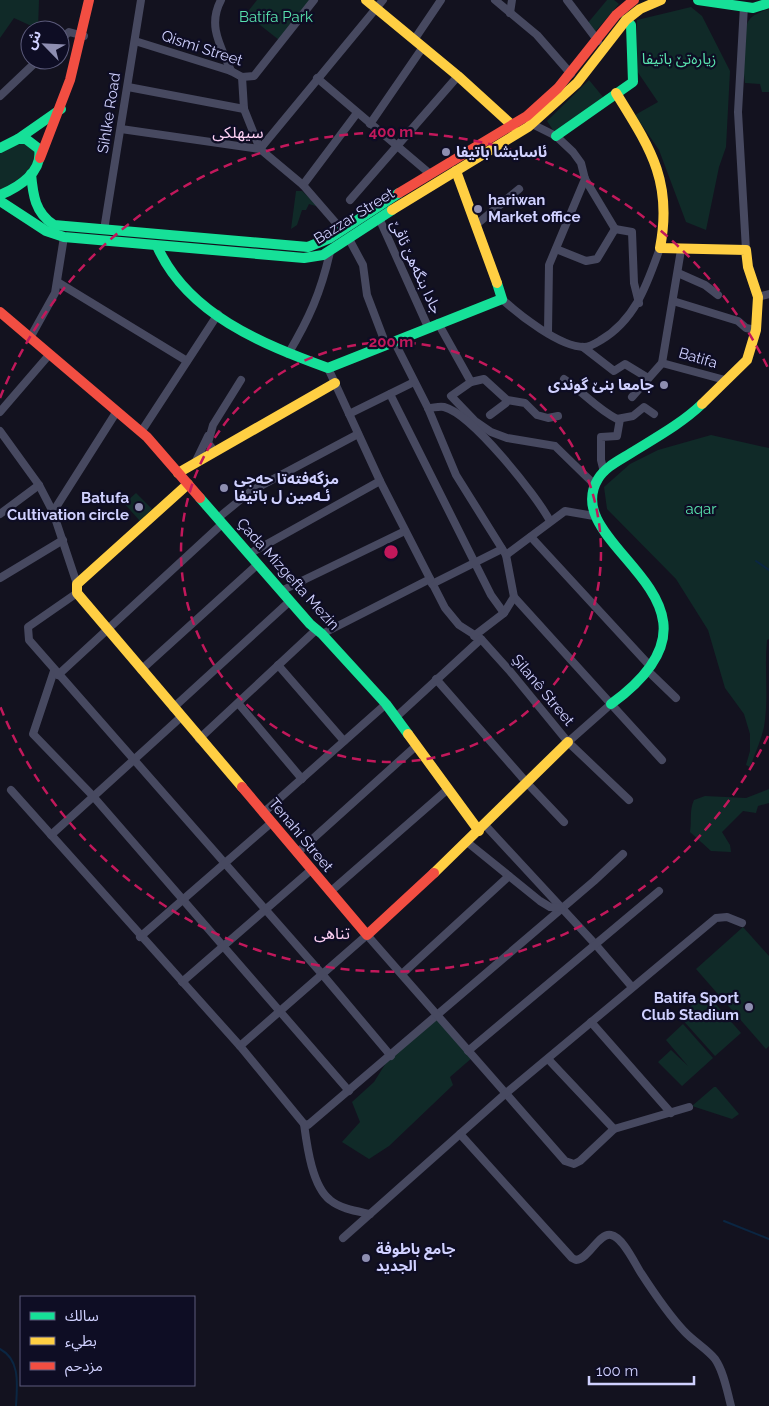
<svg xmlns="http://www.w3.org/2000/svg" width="769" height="1406" font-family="Raleway,'Noto Sans Arabic',sans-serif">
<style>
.green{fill:#102a28}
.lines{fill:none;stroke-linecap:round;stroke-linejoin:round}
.stream{stroke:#0b2642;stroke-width:2}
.street{stroke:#474960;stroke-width:8}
.fast{stroke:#16e098;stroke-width:10}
.slow{stroke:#ffcf43;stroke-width:10}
.jam{stroke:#f24e42;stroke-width:10}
.ring{fill:none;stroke:#c2185b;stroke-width:2.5;stroke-dasharray:9 6}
.poi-dot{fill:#8e8eb1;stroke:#0e0d24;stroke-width:2}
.labels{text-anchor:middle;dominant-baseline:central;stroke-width:4.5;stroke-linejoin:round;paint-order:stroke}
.park-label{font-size:15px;fill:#59e3ae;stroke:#0e0d24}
.street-label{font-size:15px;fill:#d0d1ff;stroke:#0e0d24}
.poi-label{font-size:15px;font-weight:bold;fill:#d0d1ff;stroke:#0e0d24;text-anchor:start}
.neighbourhood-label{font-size:16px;fill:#ffd2f5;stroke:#0e0d24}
.centre{fill:#c2185b;stroke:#0e0d24;stroke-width:2.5}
.ring-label{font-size:15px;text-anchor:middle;font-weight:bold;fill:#c2185b;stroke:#0e0d24;stroke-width:4.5;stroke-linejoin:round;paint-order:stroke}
</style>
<rect width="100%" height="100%" fill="#13121f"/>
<g class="green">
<path d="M0 0H39L38 29 14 18 0 38Z"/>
<path d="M257 0H311L279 40 246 14Z"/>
<path d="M607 0H614L619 4 594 33 587 24Z"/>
<path d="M691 7 702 16 730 71 726 147 719 167 706 230 686 222 659 150 635 115 658 102 637 71V20Z"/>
<path d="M769 9V92H762L760 84 745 83C743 67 741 40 747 24 750 15 761 12 769 9Z"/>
<path d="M589 80 603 97 559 131 553 130 547 121Z"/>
<path d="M27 142 36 152 30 171 0 191V150Z"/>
<path d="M296 191H302L319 207 309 204 306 210H302L297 225 291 229Z"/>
<path d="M711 435 769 448V639L767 640C764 669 769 698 764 727 761 740 755 754 750 767L746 765 750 751V734L744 714 725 688 708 630 676 579 607 509 604 487 630 464 658 450Z"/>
<path d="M136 493 152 509 140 521 122 501 123 499 126 502Z"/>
<path d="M769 789V803L758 806 756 813 743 811 722 832 730 845 731 852 711 851 690 832C692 820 689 811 694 800L705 796 746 798Z"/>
<path d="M743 927 769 956V1046L766 1049 696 969Z"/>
<path d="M705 992 741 1033 715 1056 680 1017Z"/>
<path d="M436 1014 473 1057 450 1077 453 1085 389 1146 369 1159 342 1142 360 1122 352 1102 374 1082 391 1055Z"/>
<path d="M683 1024 713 1058 682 1086 658 1062 671 1050 688 1066 666 1040Z"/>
<path d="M714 1087H716L739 1114 732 1119 692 1106Z"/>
</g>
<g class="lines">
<g class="stream">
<path d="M756 561 769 570"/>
<path d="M724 1221 769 1239"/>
<path d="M0 1349C21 1360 17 1386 16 1406"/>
</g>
<g class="street">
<path d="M221 0C207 26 221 46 231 71"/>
<path d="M495 0 537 35 571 74"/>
<path d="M567 0 598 41"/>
<path d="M744 6 738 112 746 250"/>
<path d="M510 13 512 0"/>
<path d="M60 40 69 32 84 36"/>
<path d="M414 40 441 0"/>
<path d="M135 41 231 71 242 77 254 76 314 0"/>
<path d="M242 77 244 109 260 149 303 185 342 230"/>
<path d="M317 78 429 173"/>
<path d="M128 87 244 109"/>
<path d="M0 96 38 60"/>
<path d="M370 124 423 47"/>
<path d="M532 124 556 136 573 152 581 163 585 179 615 229"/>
<path d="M121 129 260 149 383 0"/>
<path d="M303 185 357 113"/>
<path d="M350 200 458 76"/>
<path d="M379 218 428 327"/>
<path d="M477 224 519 189"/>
<path d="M615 229 632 232 634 283 639 303"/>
<path d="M104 230 141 0"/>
<path d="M349 239 363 265 367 295 386 345"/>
<path d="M556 249 586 261 597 259 615 229"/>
<path d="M678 273 705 285 718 295"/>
<path d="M59 283 187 361"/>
<path d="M758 297 769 294"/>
<path d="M502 299C519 315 560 347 584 347 590 347 596 343 601 340 636 319 647 284 660 248"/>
<path d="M673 301 738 321 746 328 756 330"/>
<path d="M438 323 471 382 484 379 507 400 525 403 537 415 548 418 558 416"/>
<path d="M548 332 549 265 585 179"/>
<path d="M30 338 55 293 64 237"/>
<path d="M583 347 614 371 625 364 648 378"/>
<path d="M288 354C309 319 321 292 330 252"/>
<path d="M662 363 725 380"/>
<path d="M328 368 380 481 445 608 459 625 481 639 509 670 568 742 611 704 514 597 506 555 456 475 428 408 394 341"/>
<path d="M564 379C583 392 597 409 617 419L633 416 644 407 654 414"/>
<path d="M471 382 451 396 475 421 491 432 507 438 555 446 595 485"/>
<path d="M390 394 491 595 504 613"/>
<path d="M632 397 662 363 681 250"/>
<path d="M428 408C433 408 439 406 444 407 472 414 536 495 550 521"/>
<path d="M0 412 49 355"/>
<path d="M349 414 414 382"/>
<path d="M490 415 506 403 507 400"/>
<path d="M0 431 39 485 53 512 77 584"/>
<path d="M141 432 218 314"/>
<path d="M215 452 208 443 213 425 241 380"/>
<path d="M195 463 208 436"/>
<path d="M604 472 601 460V437L617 436 620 419"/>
<path d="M53 512 117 411"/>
<path d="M0 514 39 485"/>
<path d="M218 518 251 491 358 434"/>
<path d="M531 537 650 666"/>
<path d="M249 554 380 481"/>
<path d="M506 555 565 511 594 516"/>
<path d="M0 578 63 540"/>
<path d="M432 584 502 549"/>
<path d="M281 591 405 531"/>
<path d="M77 593 28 627 29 640 322 974 391 1056"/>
<path d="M322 634 430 579"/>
<path d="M474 636 504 613 514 597"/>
<path d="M278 665 344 741"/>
<path d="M141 670 258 564"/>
<path d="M54 671 33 734 92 795 349 1091"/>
<path d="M648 671 676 698"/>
<path d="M58 675 222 524"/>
<path d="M436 679 527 783 564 822"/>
<path d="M238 703 302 779"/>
<path d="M611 704 662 760"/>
<path d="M173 708 290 601"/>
<path d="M395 718 481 639"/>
<path d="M199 739 316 630"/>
<path d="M568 742 629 800"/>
<path d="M11 790 240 1046 304 1124 308 1125 594 881 623 854"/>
<path d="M263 813 386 704"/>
<path d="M485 825 596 945 632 987"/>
<path d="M51 835 181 717"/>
<path d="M467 842 540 901 550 907 562 908"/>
<path d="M297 853 416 746"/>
<path d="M330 892 448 789"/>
<path d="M140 937 271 823"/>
<path d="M402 974 509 876"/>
<path d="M182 982 311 870"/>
<path d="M591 1022 671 1113"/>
<path d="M240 1046 367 935 565 1161 574 1164 580 1161 614 1129 689 1107"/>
<path d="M468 1051 659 891"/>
<path d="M548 1059 614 1129"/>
<path d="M304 1124C307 1146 312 1186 330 1200 341 1209 356 1211 370 1214"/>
<path d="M460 1134 572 1258 576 1260C589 1259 599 1232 611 1235 623 1237 635 1264 641 1273 654 1293 668 1314 684 1331 693 1341 707 1349 715 1359 724 1372 727 1391 731 1406"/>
<path d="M343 1238 505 1094 716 918 727 917 742 923"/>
</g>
<g class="fast">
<path d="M698 0 753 8 769 3"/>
<path d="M556 136 633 82 631 25 626 20"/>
<path d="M18 139 61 109"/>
<path d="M0 148 18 139H26L39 149C43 172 19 187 0 195"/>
<path d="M31 174C33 195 35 213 54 225L308 247 330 238 399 193"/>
<path d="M0 201 46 231 64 237 304 258 323 255 392 210"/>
<path d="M157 246C187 314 262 344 328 368L502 299 497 283"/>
<path d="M200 498 310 624 322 634 386 704 408 734"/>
<path d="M611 704C754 600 556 548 598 479 605 467 620 460 631 453 655 438 681 424 702 404"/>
</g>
<g class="slow">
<path d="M366 0 458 76 513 126"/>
<path d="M616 93C650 148 673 181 660 248L746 250 748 267 758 297 756 330 747 360 702 404"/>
<path d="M456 171 497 283"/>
<path d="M392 210 528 127 577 83 626 20 640 9 661 0"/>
<path d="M178 473 335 383"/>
<path d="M188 484 77 584V593L242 787"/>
<path d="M408 734 479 831"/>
<path d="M434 873 568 742"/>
</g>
<g class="jam">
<path d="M40 158 70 80 89 0"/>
<path d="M399 193 527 116 558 88 616 15 634 0"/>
<path d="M0 312 147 437 200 498"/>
<path d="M242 787 367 935 434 873"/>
</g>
</g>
<g class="ring">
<circle cx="391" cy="552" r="210"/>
<path d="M768 736A420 420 0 0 1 0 706M0 398A420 420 0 0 1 768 368"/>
</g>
<g class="poi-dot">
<circle cx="446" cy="152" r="5"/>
<circle cx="478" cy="209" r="5"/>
<circle cx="664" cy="385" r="5"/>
<circle cx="224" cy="488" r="5"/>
<circle cx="139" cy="507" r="5"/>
<circle cx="749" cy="1007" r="5"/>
<circle cx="366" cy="1258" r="5"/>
</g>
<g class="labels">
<g class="park-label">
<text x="276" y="17">Batifa Park</text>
<text x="679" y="59">زياره‌تێ باتيفا</text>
<text x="701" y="509">aqar</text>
</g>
<g class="street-label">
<text transform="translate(202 48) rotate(18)">Qismi Street</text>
<text transform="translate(109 113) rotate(-81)">Sihlke Road</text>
<text transform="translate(354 216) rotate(-32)">Bazzar Street</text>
<text transform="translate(416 267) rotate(65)">جادا بنگەهێ ئاڤێ</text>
<text transform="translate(698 358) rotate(16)">Batifa</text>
<text transform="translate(288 574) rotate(48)">Çada Mizgefta Mezin</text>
<text transform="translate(543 690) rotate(50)">Şílanê Street</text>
<text transform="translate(301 835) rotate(50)">Tenahi Street</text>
</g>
<g class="poi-label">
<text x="456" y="152">ئاسایشا باتیفا</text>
<text x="488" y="200">hariwan<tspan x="488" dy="17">Market office</tspan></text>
<text x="654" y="385" text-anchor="end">جامعا بنێ گوندی</text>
<text x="234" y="479">مزگەفتەتا حەجی<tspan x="234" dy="17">ئـەمین ل باتیفا</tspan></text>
<text x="129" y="498" text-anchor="end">Batufa<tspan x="129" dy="17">Cultivation circle</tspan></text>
<text x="739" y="998" text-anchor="end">Batifa Sport<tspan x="739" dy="17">Club Stadium</tspan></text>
<text x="376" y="1249">جامع باطوفة<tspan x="376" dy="17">الجديد</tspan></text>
</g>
<g class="neighbourhood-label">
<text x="238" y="132">سيهلكى</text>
<text x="332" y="933">تناهى</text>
</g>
</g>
<circle cx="391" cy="552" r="8" class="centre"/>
<g class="ring-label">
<text x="391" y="137">400 m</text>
<text x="391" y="347">200 m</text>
</g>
<rect x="20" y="1296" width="175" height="90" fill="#0e0d24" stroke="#5c5b7c"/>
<rect x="30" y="1312" width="25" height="8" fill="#16e098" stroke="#5c5b7c"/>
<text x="65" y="1321" font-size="15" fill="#d0d1ff">سالك</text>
<rect x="30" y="1337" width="25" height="8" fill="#ffcf43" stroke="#5c5b7c"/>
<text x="65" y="1346" font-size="15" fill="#d0d1ff">بطيء</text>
<rect x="30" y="1362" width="25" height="8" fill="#f24e42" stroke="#5c5b7c"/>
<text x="65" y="1371" font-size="15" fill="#d0d1ff">مزدحم</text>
<g transform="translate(45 45) rotate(294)"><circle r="24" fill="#0e0d24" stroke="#5c5b7c"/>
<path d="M0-4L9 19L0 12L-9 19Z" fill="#8e8eb1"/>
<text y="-8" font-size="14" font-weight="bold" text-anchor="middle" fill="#d0d1ff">ش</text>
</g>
<path d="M589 1376v8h105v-8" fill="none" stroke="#d0d1ff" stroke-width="2.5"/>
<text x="596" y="1376" font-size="15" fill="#d0d1ff" stroke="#0e0d24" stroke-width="4" paint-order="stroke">100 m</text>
</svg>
